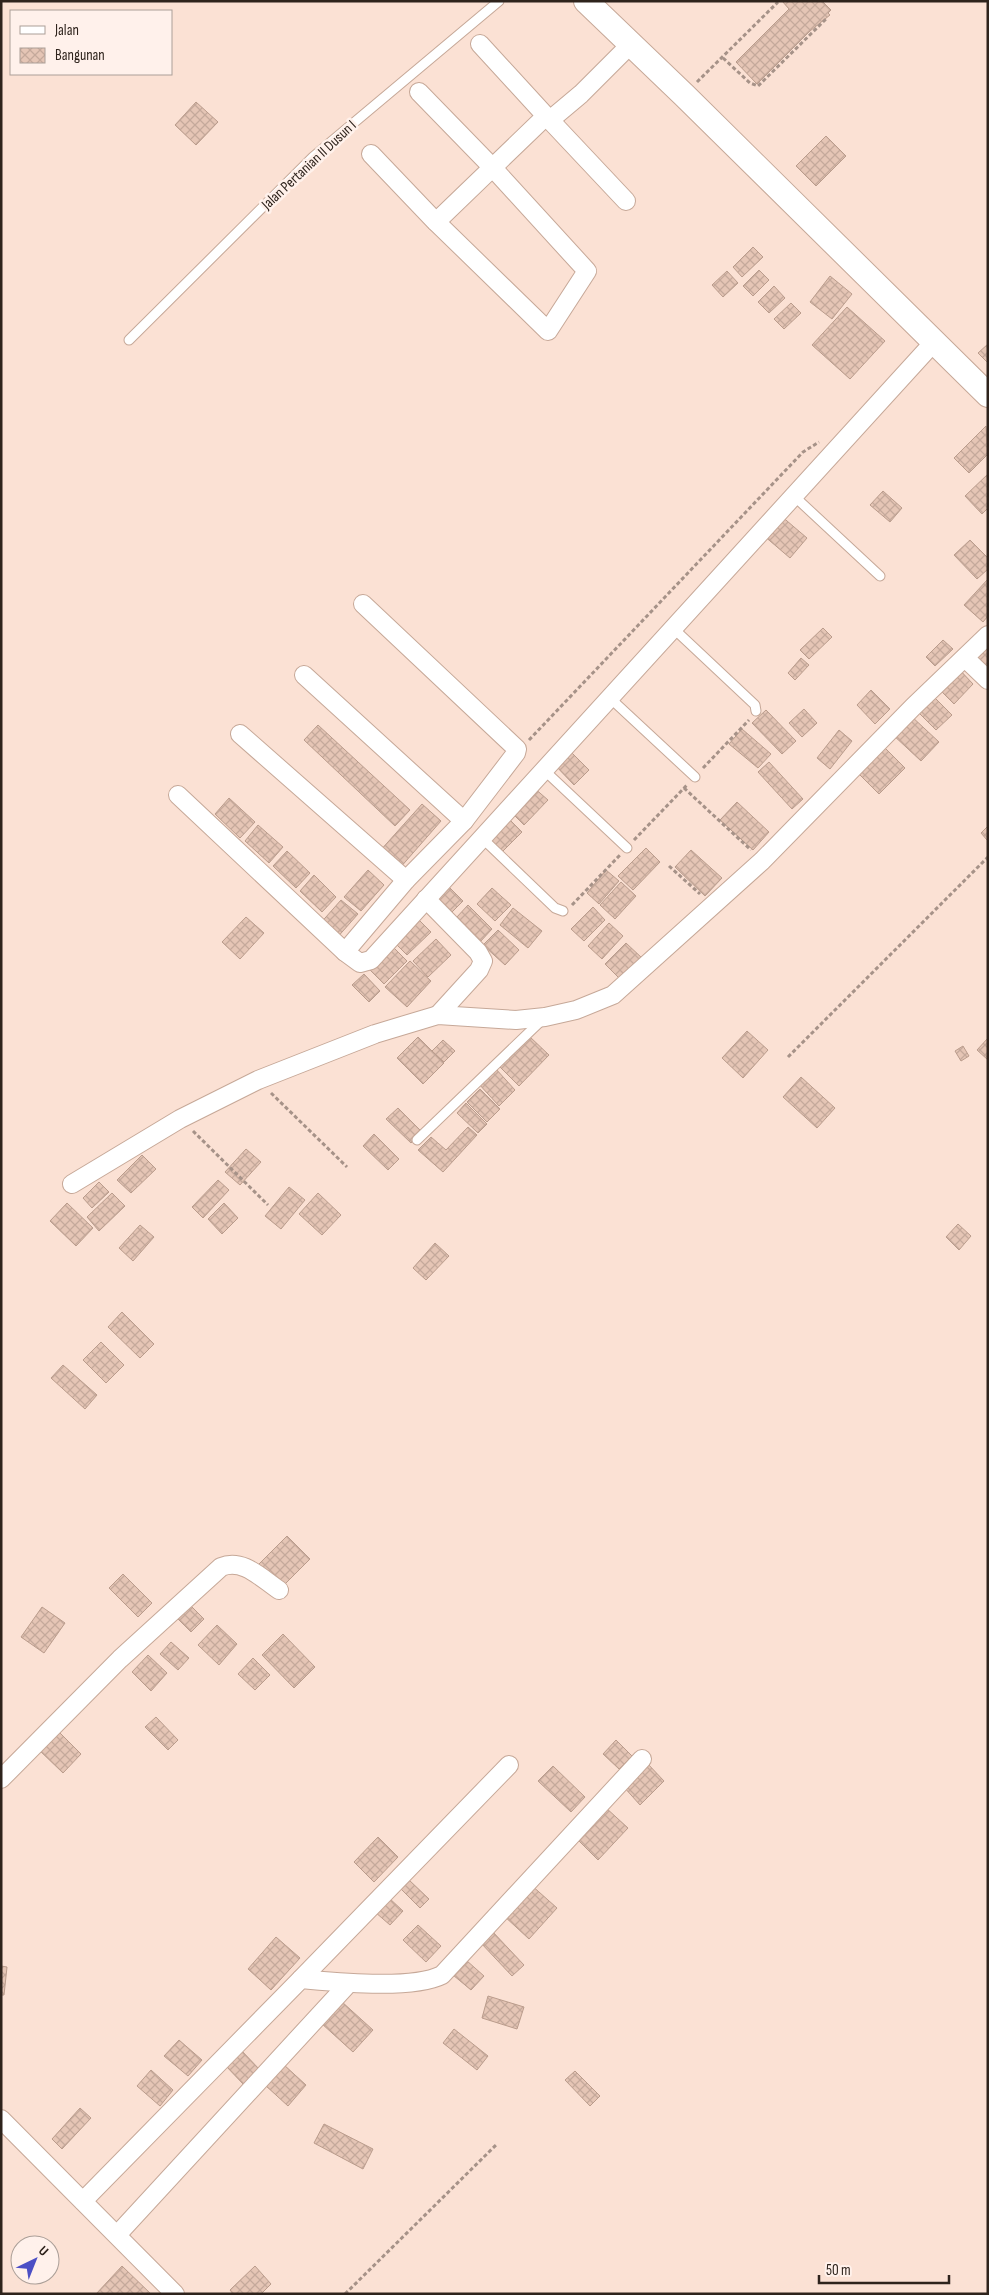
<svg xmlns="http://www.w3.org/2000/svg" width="989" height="2295" font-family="'Sofia Sans Condensed',sans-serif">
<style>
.building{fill:url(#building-cross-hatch);stroke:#ba9c8c}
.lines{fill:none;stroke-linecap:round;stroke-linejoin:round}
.lane-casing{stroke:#c6a898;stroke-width:11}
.street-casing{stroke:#c6a898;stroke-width:20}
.secondary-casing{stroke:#c6a898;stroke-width:26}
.path{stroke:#a69288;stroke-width:3;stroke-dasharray:4 2.5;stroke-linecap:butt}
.lane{stroke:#fff;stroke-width:9}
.street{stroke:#fff;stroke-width:18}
.secondary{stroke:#fff;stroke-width:24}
.labels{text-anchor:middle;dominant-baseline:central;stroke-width:5;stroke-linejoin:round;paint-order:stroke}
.street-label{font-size:15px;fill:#2e231c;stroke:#fff1eb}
</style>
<defs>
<pattern id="building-cross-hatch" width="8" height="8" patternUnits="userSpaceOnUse" patternTransform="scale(1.25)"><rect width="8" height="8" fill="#e5c5b5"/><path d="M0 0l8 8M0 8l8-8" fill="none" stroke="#c5a99b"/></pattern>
</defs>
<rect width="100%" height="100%" fill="#fbe1d4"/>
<g class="building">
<path d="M782 1H822L831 10 828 13 830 15 810 31 757 84 736 62 789 9Z"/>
<path d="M196 102 218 122 196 145 175 125Z"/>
<path d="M826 136 846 156 816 186 796 166Z"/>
<path d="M753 247 763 257 742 277 733 267Z"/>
<path d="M759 270 769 280 753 296 743 286Z"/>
<path d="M727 271 738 283 723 297 712 285Z"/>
<path d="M830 276 852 294 832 319 810 302Z"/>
<path d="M774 286 785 298 769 313 758 302Z"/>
<path d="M791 303 801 313 784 329 774 319Z"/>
<path d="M847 307 885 341 850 379 812 345Z"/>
<path d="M988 344V363L978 353Z"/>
<path d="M986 426 988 454 969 473 954 458Z"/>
<path d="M988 474V508L982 514 965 496Z"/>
<path d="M883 491 902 508 890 522 870 505Z"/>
<path d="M780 515 807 538 790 558 763 535Z"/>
<path d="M970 540 988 558V569L977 579 954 555Z"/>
<path d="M988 579V616L983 622 964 605Z"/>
<path d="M823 628 832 637 809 659 800 650Z"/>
<path d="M943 640 953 649 935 666 926 657Z"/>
<path d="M984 645 988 649V672L973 657Z"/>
<path d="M801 658 809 665 795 680 788 673Z"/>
<path d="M957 667 973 684 954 704 937 687Z"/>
<path d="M871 690 890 709 875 724 857 705Z"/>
<path d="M931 694 952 715 936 730 915 709Z"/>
<path d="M804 709 817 723 802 737 789 723Z"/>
<path d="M766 710 796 741 782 754 752 723Z"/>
<path d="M910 715 939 742 921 761 892 734Z"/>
<path d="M318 725 410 810 395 826 304 740Z"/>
<path d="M742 729 771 754 758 768 729 744Z"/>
<path d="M839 730 852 741 830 769 817 758Z"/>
<path d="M885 748 905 768 879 794 859 774Z"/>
<path d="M568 749 589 770 574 785 553 763Z"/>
<path d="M769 762 803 799 792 809 758 772Z"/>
<path d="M533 787 548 800 524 825 510 811Z"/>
<path d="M229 798 255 822 240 838 215 814Z"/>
<path d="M737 802 769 832 753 850 720 820Z"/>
<path d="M422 804 441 821 399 869 379 852Z"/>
<path d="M507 817 522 832 501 853 486 838Z"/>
<path d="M258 825 283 847 269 863 245 841Z"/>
<path d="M988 826V840H987L981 833Z"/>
<path d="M646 848 660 862 633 890 618 876Z"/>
<path d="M691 850 722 878 705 896 675 867Z"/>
<path d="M287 851 310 873 296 888 273 866Z"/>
<path d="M368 870 384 885 361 911 344 897Z"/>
<path d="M606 870 619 881 599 904 587 893Z"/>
<path d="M314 875 336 897 322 912 300 891Z"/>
<path d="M621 882 636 896 615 919 600 905Z"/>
<path d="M445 883 463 901 451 913 433 895Z"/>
<path d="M492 888 511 905 495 921 477 904Z"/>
<path d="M341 900 358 914 335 940 318 926Z"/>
<path d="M468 905 492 929 480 942 456 918Z"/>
<path d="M593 907 605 920 584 941 571 929Z"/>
<path d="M513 908 542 931 528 948 500 925Z"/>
<path d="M415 916 431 932 407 955 391 939Z"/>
<path d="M246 917 264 933 240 959 222 942Z"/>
<path d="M609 923 623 936 602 959 588 946Z"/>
<path d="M498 930 519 950 505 965 483 945Z"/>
<path d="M436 939 451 955 428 977 413 961Z"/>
<path d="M626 943 642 958 621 980 605 964Z"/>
<path d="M390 944 407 961 384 984 367 967Z"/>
<path d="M410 961 431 981 407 1007 385 987Z"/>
<path d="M364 974 380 991 369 1002 352 985Z"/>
<path d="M747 1031 768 1050 743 1078 722 1058Z"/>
<path d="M529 1036 549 1055 519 1086 500 1067Z"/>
<path d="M418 1037 444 1063 423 1084 397 1058Z"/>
<path d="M988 1038V1060L977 1050Z"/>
<path d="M443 1040 455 1051 444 1062 432 1051Z"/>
<path d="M963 1046 969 1056 961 1061 955 1051Z"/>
<path d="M495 1068 515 1090 499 1106 478 1083Z"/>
<path d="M801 1077 835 1108 817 1128 783 1097Z"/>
<path d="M480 1089 500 1109 487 1122 467 1102Z"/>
<path d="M466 1103 487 1124 478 1133 457 1113Z"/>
<path d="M398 1108 422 1132 411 1143 386 1119Z"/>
<path d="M468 1127 477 1135 443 1172 418 1150 431 1137 446 1150Z"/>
<path d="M374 1134 399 1159 388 1170 363 1146Z"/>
<path d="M246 1149 261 1162 240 1185 225 1172Z"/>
<path d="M142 1155 156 1169 131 1193 117 1180Z"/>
<path d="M218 1180 229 1190 203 1218 192 1207Z"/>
<path d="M99 1182 109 1192 92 1208 83 1198Z"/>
<path d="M289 1187 305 1200 281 1229 265 1216Z"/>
<path d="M112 1193 125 1206 99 1231 87 1217Z"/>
<path d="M318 1193 341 1215 322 1235 299 1214Z"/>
<path d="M67 1203 93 1228 76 1246 50 1221Z"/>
<path d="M224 1203 238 1218 222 1234 208 1219Z"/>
<path d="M958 1224 971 1236 959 1250 946 1237Z"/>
<path d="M140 1225 154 1237 133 1261 119 1248Z"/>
<path d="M435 1243 449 1256 426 1280 413 1268Z"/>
<path d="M122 1312 154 1344 140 1358 108 1327Z"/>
<path d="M101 1342 124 1365 106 1383 83 1360Z"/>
<path d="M63 1365 97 1395 85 1409 51 1378Z"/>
<path d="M287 1536 310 1559 280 1589 257 1566Z"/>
<path d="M123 1574 152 1603 138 1617 109 1588Z"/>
<path d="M190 1605 204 1619 191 1632 177 1618Z"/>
<path d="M42 1607 65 1623 44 1653 21 1637Z"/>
<path d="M217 1625 237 1644 219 1665 198 1645Z"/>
<path d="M283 1634 315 1667 294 1688 262 1655Z"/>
<path d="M171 1642 189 1658 178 1670 160 1654Z"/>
<path d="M148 1655 167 1673 151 1691 132 1672Z"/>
<path d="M253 1658 270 1675 255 1690 238 1674Z"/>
<path d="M156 1717 178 1740 168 1750 145 1727Z"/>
<path d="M57 1730 81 1754 63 1773 38 1749Z"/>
<path d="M616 1740 632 1756 619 1769 603 1754Z"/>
<path d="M647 1763 664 1781 640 1805 623 1786Z"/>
<path d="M553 1766 585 1797 571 1812 538 1781Z"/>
<path d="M605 1807 628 1828 598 1860 576 1838Z"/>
<path d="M378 1837 398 1857 374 1882 354 1862Z"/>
<path d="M408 1879 429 1899 420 1908 400 1888Z"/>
<path d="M530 1884 557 1908 529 1939 503 1915Z"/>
<path d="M388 1897 403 1911 390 1925 375 1912Z"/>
<path d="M418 1925 441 1946 426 1962 403 1940Z"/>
<path d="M492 1931 524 1965 512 1976 480 1942Z"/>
<path d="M276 1937 300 1958 271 1990 248 1969Z"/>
<path d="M466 1960 484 1976 471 1990 453 1975Z"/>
<path d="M1 1966 7 1967 4 1995H1Z"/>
<path d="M488 1996 524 2007 517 2029 482 2018Z"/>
<path d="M341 2001 373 2030 353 2052 321 2023Z"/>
<path d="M454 2029 488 2056 477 2070 443 2043Z"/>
<path d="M179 2040 202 2060 188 2076 164 2056Z"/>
<path d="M241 2050 260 2070 244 2085 225 2065Z"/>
<path d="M283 2064 306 2085 288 2106 265 2085Z"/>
<path d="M151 2070 173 2090 160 2106 137 2086Z"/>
<path d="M575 2071 600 2096 590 2106 565 2080Z"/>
<path d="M80 2108 91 2118 62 2149 52 2139Z"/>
<path d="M324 2124 373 2149 363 2169 314 2143Z"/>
<path d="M122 2266 151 2294H96Z"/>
<path d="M255 2266 271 2284 261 2294H233L230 2290Z"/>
</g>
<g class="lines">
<defs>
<g id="lane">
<path d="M129 340 313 157 499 1"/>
<path d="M794 496 880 576"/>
<path d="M673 628 755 705 756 711"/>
<path d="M610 698 695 777"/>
<path d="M544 770 627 848"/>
<path d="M482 838 555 908 563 911"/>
<path d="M417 1140 543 1019"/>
</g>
<g id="street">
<path d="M546 116 626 201"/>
<path d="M550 120 581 94 631 44"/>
<path d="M371 154 434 220 548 331 587 271 492 167 419 92"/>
<path d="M436 222 546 116 480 44"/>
<path d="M965 658 988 680"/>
<path d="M304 675 464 821"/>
<path d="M240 734 406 880"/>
<path d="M178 795 345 952 360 963 371 960 934 342"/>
<path d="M426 899 478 952 483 961 479 970 438 1015"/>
<path d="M345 952 406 880 464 821 516 753 517 749 363 604"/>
<path d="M72 1184 180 1119 258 1080 375 1034 438 1015 516 1020 545 1017 576 1010 613 995 762 861 913 707 988 635"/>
<path d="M1 1779 120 1659 221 1567C243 1558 261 1578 279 1590"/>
<path d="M301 1979 509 1765"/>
<path d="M1 2119 175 2294"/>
<path d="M83 2201 301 1979C336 1982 412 1990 442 1975L642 1759"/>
<path d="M117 2235 349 1983"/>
</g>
<path id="secondary" d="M586 1 684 95 988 395"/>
</defs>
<use href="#lane" class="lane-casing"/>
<use href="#street" class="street-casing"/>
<use href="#secondary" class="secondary-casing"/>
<g class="path">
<path d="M723 58 750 83 758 86 827 18"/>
<path d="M697 82 778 2"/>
<path d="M529 740 803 452 819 442"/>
<path d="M703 768 749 720"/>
<path d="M684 788 751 850"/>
<path d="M634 840 687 785"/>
<path d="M669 866 700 894"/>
<path d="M572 905 620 855"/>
<path d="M788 1057 988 857"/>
<path d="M271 1093 347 1167"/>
<path d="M193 1131 268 1205"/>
<path d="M345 2294 496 2145"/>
</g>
<use href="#lane" class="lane"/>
<use href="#street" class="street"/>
<use href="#secondary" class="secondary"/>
</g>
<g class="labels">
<g class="street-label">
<text transform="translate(309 165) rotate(-43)">Jalan Pertanian II Dusun I</text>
</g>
</g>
<rect width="989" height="2295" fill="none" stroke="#2e231c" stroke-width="5"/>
<rect x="10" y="10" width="162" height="65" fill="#fff1eb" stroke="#ab9f98"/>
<rect x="20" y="26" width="25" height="8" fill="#ffffff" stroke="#ab9f98"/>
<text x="55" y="35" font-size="15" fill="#2e231c">Jalan</text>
<rect x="20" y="48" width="25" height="15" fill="url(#building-cross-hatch)" stroke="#ab9f98"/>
<text x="55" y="60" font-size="15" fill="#2e231c">Bangunan</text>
<g transform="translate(35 2260) rotate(43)"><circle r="24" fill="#fff1eb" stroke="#ab9f98"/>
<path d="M0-4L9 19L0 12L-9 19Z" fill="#4c4fc5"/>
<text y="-8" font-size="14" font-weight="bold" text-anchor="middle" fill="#2e231c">U</text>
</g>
<path d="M819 2275v8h130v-8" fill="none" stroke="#2e231c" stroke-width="2.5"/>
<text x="826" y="2275" font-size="15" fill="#2e231c" stroke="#fff1eb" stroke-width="4" paint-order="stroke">50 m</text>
</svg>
